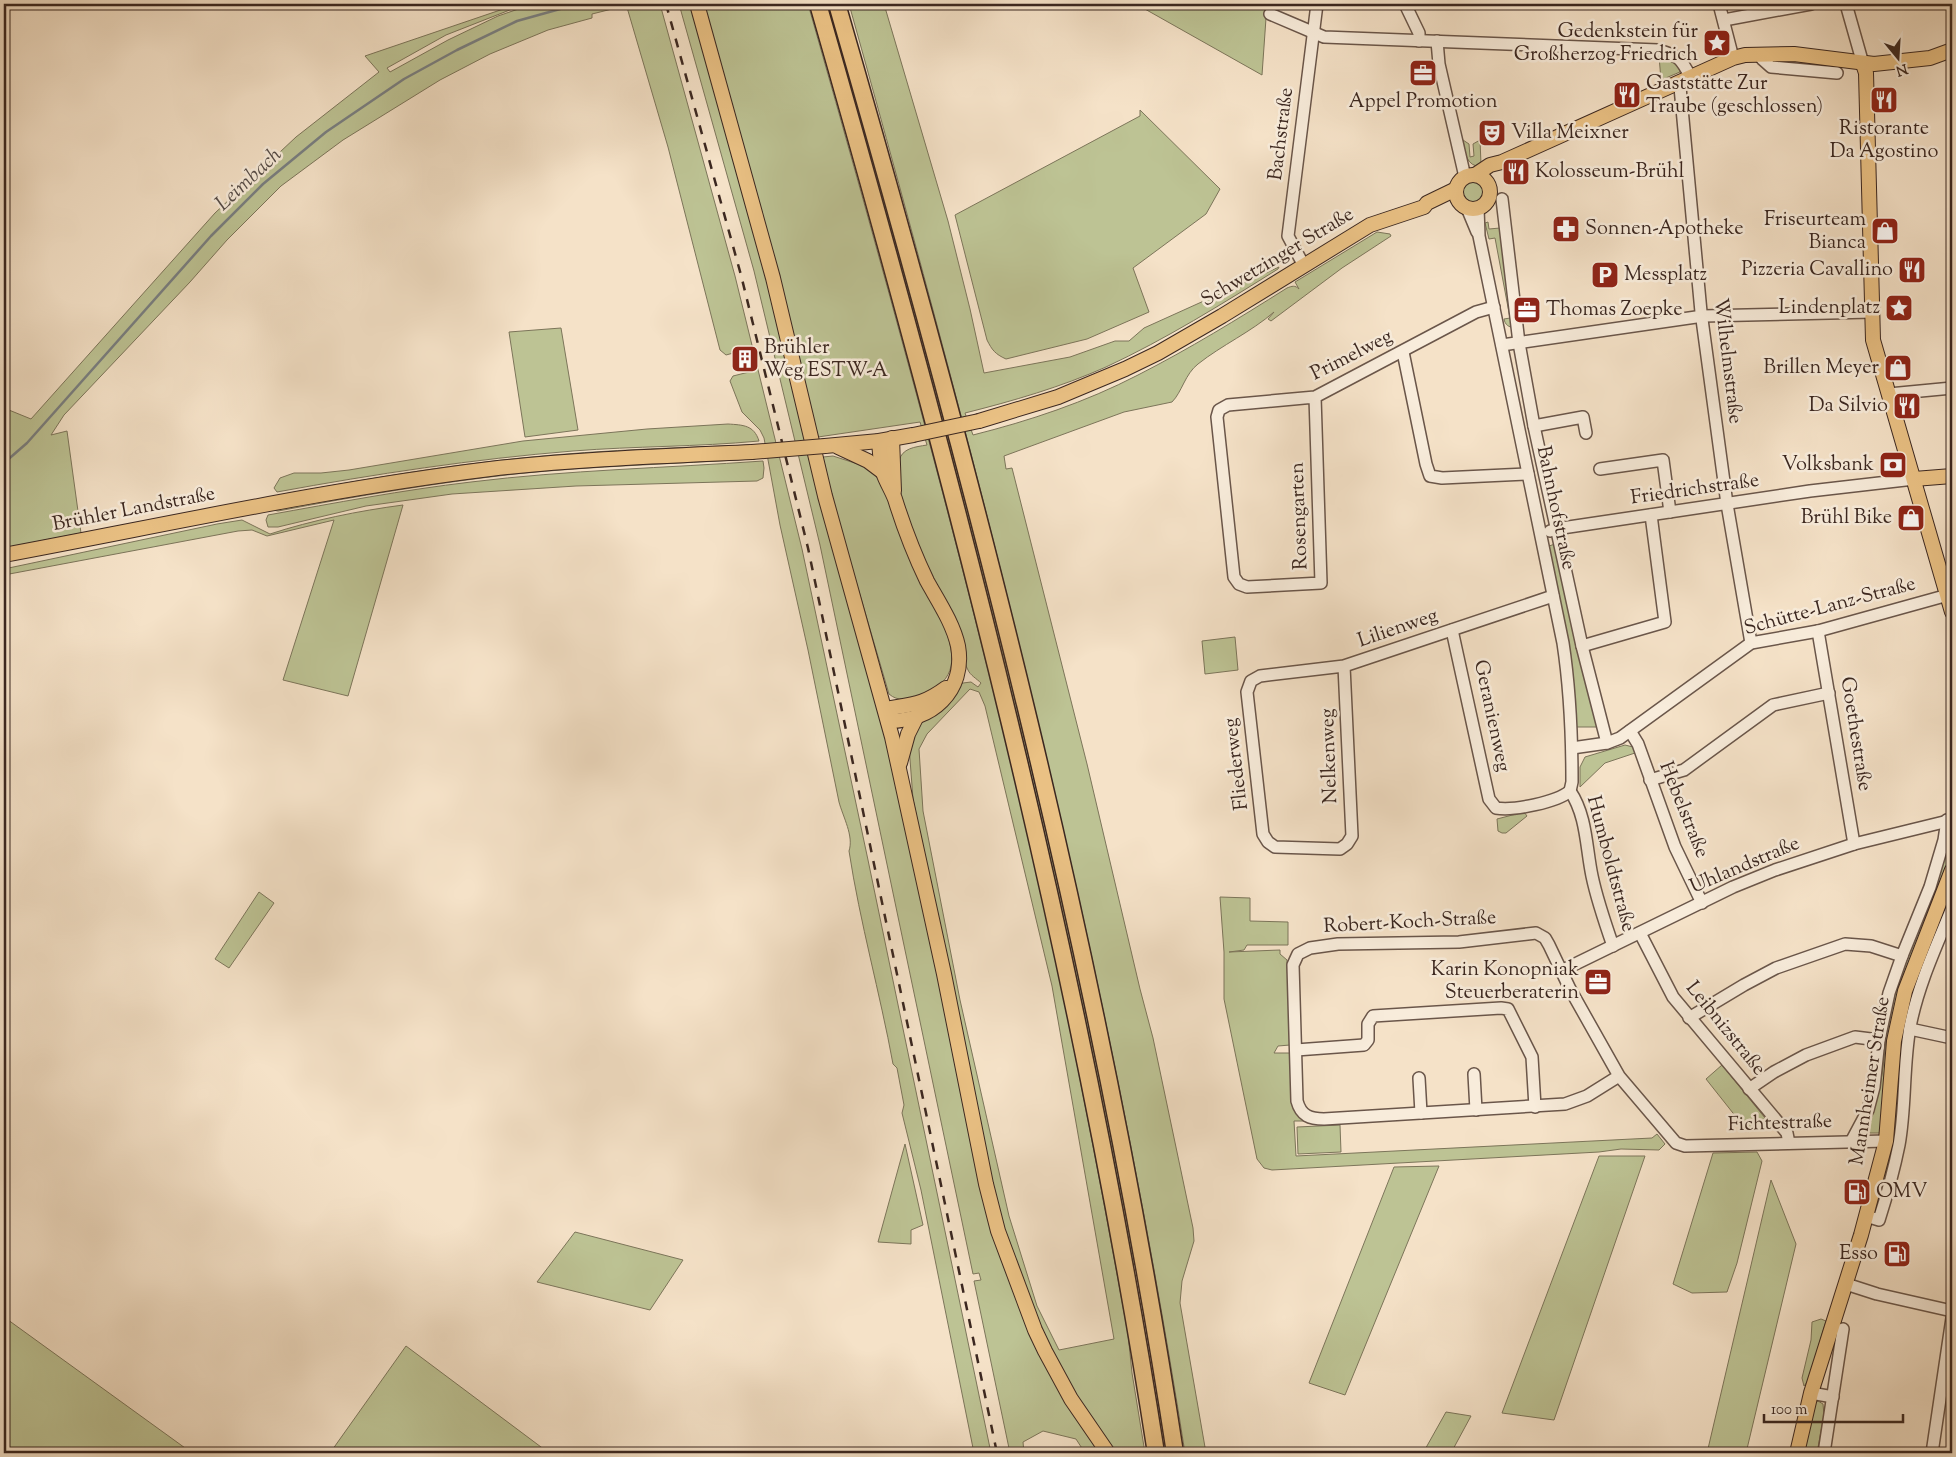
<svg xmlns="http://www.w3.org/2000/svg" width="1956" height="1457" font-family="'Sorts Mill Goudy',serif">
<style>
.green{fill:#bdc394;stroke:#7c755a;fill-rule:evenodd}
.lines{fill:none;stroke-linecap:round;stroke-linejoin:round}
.stream{stroke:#797f81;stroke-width:2.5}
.minor-casing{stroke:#6a564a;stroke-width:14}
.major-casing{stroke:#3b2720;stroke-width:16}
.highway-casing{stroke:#3b2720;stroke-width:19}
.minor{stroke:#f8ecdb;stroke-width:11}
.major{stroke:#eac184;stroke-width:14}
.highway{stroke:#eac184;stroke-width:16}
.rail{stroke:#3b2720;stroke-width:2.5;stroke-dasharray:9 9;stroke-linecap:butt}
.major-bridge-casing{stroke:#3b2720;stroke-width:16;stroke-linecap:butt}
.major-bridge{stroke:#eac184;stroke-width:14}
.labels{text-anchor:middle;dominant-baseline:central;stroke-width:5;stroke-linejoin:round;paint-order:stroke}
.poi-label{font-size:20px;fill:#3b2720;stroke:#f8ecdb;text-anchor:end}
.street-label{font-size:20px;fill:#3b2720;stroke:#f8ecdb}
.water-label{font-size:21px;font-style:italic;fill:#554c48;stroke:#f8ecdb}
</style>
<rect width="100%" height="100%" fill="#f5e2c8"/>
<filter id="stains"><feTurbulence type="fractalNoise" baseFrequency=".004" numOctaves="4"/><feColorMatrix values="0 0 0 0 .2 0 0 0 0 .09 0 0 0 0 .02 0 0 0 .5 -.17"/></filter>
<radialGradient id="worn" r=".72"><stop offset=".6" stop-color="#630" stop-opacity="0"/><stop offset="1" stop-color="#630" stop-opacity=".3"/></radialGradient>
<g class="green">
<path d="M518 4H525L446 35 387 68 390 72 448 40 498 16 533 4H621L616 8 592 14V18L548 30 490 54 440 80 343 140 281 186 227 240 190 282 64 415 51 435 67 431 81 533 4 548V408L31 419 215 213 296 137 379 72 365 56Z"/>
<path d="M626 4H660L735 276 802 549 868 860 991 1453H974L921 1190 902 1113 904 1105 897 1068 893 1064C880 993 860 923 849 851 854 836 843 817 839 802L808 650 780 525 764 438 760 430 742 412 730 381 733 376 753 371 748 349 726 355 720 350 668 147Z"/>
<path d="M679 4H692L751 218 886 741 996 1243 1020 1308 1102 1453H1085L1076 1439 1043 1431 1023 1442 1024 1453H1010L974 1281 981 1280 979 1273 973 1274 820 545 754 271Z"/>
<path d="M702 4H808C882 264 954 525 1017 788 1060 969 1095 1151 1128 1334L1132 1373 1145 1453H1114L1078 1402 1047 1346 996 1208 913 799 909 746 916 727 963 683 971 682 978 687 981 683C977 679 970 675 968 670 962 660 966 647 961 636 942 595 889 506 899 461 902 448 915 447 927 445L920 422 818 437ZM970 689 979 692 985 706 1052 986 1114 1339 1059 1350 1037 1306 1009 1216 960 1000 923 811 919 749 927 734Z"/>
<path d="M825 4H831L959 467 1060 880 1137 1263 1132 1264 1110 1147Z"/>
<path d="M849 4H884L948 221 970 309 984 373 1070 357 1115 341H1129L1144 328 1279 267 1278 269C1222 304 1166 339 1106 367 1061 387 1013 401 965 413L973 435C1029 421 1086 402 1138 375 1189 349 1238 319 1287 288 1292 286 1295 285 1299 289L1295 282 1377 232 1390 234 1391 236 1342 268 1271 321 1268 319 1274 312C1251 332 1222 345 1198 364 1185 374 1182 392 1172 402L1124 412 1004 456 1006 469 1012 468 1087 764 1140 989 1153 1038 1193 1228 1194 1241 1182 1281 1180 1303 1206 1453H1185C1108 961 983 483 849 4Z"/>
<path d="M1136 4H1267L1262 75Z"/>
<path d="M1659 56 1676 60 1680 72 1661 80Z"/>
<path d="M1140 110 1220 189 1206 214 1133 268 1149 312 1087 339 1006 359C995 354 992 350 987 340L955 215 1140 116Z"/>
<path d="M1463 140 1469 144 1470 157 1474 156 1473 144 1480 140 1481 164 1476 166C1465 162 1465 151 1463 140Z"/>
<circle cx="1473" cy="192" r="10"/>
<path d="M1488 222 1489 229 1500 228 1514 328C1509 327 1505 325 1504 319L1510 318 1495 238 1489 239 1485 223Z"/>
<path d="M561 328 578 430 525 437 509 332Z"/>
<path d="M728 424C743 425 754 425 759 441 697 447 635 446 573 451 474 459 375 474 277 492L274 488 280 478 294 473H321L349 470 523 441 647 429Z"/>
<path d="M750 445 284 494C351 482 418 470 486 462 573 451 662 448 750 445Z"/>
<path d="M833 456 864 466 879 476 945 628C958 662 954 684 918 696 908 699 898 702 889 694L824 472 826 471 823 457Z"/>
<path d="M753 457V459C674 464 594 466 515 474 435 483 357 496 278 511L273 510 453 479 573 467Z"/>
<path d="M763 461 764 468 763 478 757 481 576 486 452 494 366 506 278 527H268L266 520 268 515C335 503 403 490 471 482 568 470 666 468 763 461Z"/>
<path d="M403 505 348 696 283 680 334 520 267 536 252 530 238 531 4 575V569L217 524 242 520 270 534C313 520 358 511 403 505Z"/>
<path d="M1555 544 1599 727H1576L1572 665 1549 546Z"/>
<path d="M1235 637 1238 670 1205 674 1202 641Z"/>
<path d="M1625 745 1633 747 1635 753 1605 763 1580 787V767L1585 757Z"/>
<path d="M1524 812 1527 816 1506 833H1502L1498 831 1497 819Z"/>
<path d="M1952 824V856L1911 960 1881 1133H1870L1866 1130C1866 1115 1877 1100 1880 1085 1886 1057 1885 1028 1891 1000L1950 826Z"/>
<path d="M1952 884V899L1926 963 1897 1142 1889 1174 1882 1172 1903 1014Z"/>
<path d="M259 892 274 903 229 968 215 959Z"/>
<path d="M1220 897 1250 898V921L1288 922V945H1247L1244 950 1229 952 1280 950V954L1287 960 1290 1045 1278 1046 1274 1053H1291L1292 1105 1304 1121H1294L1296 1156 1652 1138 1657 1134 1665 1144 1659 1150 1621 1149 1599 1152 1272 1170 1264 1168 1257 1159 1224 999V952Z"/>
<path d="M1722 1065 1765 1118 1748 1132 1706 1079Z"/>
<path d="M1340 1125 1341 1152 1298 1154 1297 1127Z"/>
<path d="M905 1144 923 1225 911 1230V1244L878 1242Z"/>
<path d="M1757 1152 1762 1161 1737 1263 1727 1292 1692 1293 1673 1284 1713 1153Z"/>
<path d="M1599 1156H1645L1554 1420 1502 1413Z"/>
<path d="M1439 1166 1345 1395 1309 1383 1394 1167Z"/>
<path d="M1771 1180 1796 1244 1746 1453H1707Z"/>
<path d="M575 1232 683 1260 650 1310 537 1282Z"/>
<path d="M4 1317 192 1453H4Z"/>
<path d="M1821 1319 1826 1321 1808 1381 1804 1386 1802 1378 1811 1340 1812 1322Z"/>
<path d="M406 1346 549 1453H330Z"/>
<path d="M1818 1401 1823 1404 1824 1415 1817 1453H1802L1814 1404Z"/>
<path d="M1446 1412 1471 1416 1451 1453H1423Z"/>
</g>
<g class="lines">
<path class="stream" d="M4 463 27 443 211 236 263 184 326 132 404 79 457 50 517 21 578 4"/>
<defs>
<g id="minor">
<path d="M1405 4 1419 33V41"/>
<path d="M1719 4 1733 58"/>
<path d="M1846 4 1863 64"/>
<path d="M1270 14 1324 37 1658 50C1679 56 1681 58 1691 78"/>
<path d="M1724 20 1811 4"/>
<path d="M1437 41 1439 64 1465 177"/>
<path d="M1761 54 1762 59 1771 67 1837 73"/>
<path d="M1679 83 1680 87 1701 312 1727 504 1751 643"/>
<path d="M1502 199 1519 343 1534 426 1582 646 1607 743"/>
<path d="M1467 208 1477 232"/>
<path d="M1478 208 1479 236 1563 643C1570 689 1572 735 1572 782L1570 791"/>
<path d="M1303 264 1288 236 1317 4"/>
<path d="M1502 345 1703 316 1872 312"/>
<path d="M1403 352 1426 464 1430 476 1442 478 1528 474"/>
<path d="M1889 394 1952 388"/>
<path d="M1315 397 1321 583 1247 587 1239 584 1234 577 1217 417 1219 410 1228 405 1315 397 1476 312 1494 307"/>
<path d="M1534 426 1583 417 1586 433"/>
<path d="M1600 469 1663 460 1670 512"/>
<path d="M1550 531 1562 528 1810 491 1914 479"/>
<path d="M1452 630 1489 799 1496 808C1514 811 1557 802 1570 791"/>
<path d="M1818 631 1854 844"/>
<path d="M1582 646 1665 622 1651 515"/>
<path d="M1344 666 1352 836 1347 844 1340 849 1275 847 1268 842 1263 834 1247 692 1251 681 1260 676 1344 666 1553 596"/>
<path d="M1630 731 1638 744 1675 847 1702 903"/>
<path d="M1572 748 1607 743 1620 738 1751 643 1818 631 1948 595"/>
<path d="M1650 780 1684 770 1773 705 1829 693"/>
<path d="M1570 791C1587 816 1586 848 1592 876 1597 900 1605 923 1613 946"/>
<path d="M1640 933 1673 997 1787 1133 1789 1143"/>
<path d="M1561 971 1733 887 1775 870 1854 844 1952 820"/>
<path d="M1689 1018 1744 985 1776 968 1845 944 1871 946 1902 956"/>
<path d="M1910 1029 1952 1038"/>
<path d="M1296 1050 1364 1045 1368 1040V1024L1373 1016 1501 1008 1508 1009 1532 1057 1535 1107"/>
<path d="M1474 1074 1476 1110"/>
<path d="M1619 1076 1587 1096 1565 1104 1324 1119C1310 1119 1301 1116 1297 1101L1293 965 1298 954 1310 948 1338 944 1459 942 1536 933 1545 938 1549 945 1570 989 1619 1076 1676 1143 1685 1146 1886 1141"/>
<path d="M1419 1078 1421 1113"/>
<path d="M1749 1089 1774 1072 1806 1055 1855 1037 1879 1040"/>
<path d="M1852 1140 1868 1110 1874 1087 1879 1040 1889 993 1902 956 1930 887 1944 840 1947 820"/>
<path d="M1866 1216 1879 1220C1887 1195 1894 1170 1899 1145 1906 1107 1903 1066 1910 1027 1918 985 1936 947 1952 908"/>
<path d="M1846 1284 1877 1294 1952 1311"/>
<path d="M1811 1393 1833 1397"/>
<path d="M1824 1453 1843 1329"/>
<path d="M1932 1453 1952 1318"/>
</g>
<g id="major">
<path d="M697 4 773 278 825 496 892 737 944 974 986 1184 998 1231 1035 1330 1045 1351 1071 1399 1108 1453"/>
<path d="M1863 64 1866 73 1873 340 1952 612"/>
<path d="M1475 175 1490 165 1502 162 1733 58 1745 55 1794 54 1874 64 1930 58 1952 50"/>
<circle cx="1473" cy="192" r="17"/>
<path d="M979 421 1058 397 1125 369 1158 353 1222 316 1370 225 1424 207 1427 203 1456 189"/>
<path d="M892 438 894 491"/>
<path d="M879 441C880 452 880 464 884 475 887 483 892 491 895 499 904 528 914 554 927 581 938 601 953 623 958 646 966 691 931 722 888 721"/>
<path d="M825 446 879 441 913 435"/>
<path d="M838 447 868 461 884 473"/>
<path d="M1914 479 1952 476"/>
<path d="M4 555C165 525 327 489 490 469 577 459 665 456 752 452"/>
<path d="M885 709C913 704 923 705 946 688"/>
<path d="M900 763 908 734 916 718"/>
<path d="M1797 1453 1811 1393 1861 1235 1886 1141 1894 1041 1905 991 1952 870"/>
</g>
<g id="highway">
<path d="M818 4C955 481 1080 962 1156 1453"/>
<path d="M837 4C975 481 1100 962 1175 1453"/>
</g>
</defs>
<use href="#minor" class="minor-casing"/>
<use href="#major" class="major-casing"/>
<use href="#highway" class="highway-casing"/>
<use href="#minor" class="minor"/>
<use href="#major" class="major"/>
<use href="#highway" class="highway"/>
<path class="rail" d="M666 4 741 275 808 548 997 1453"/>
<defs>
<g id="major-bridge">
<path d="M913 435 979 421"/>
<path d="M752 452 825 446"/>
</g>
</defs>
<use href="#major-bridge" class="major-bridge-casing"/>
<use href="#major-bridge" class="major-bridge"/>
</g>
<defs>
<symbol id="sight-square" viewBox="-11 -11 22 22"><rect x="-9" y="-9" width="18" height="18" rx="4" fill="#8f2418" stroke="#f8ecdb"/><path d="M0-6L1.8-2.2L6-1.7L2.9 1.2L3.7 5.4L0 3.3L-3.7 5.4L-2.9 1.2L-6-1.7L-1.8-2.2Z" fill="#fff"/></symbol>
<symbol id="office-square" viewBox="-11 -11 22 22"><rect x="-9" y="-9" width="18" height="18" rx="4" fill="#8f2418" stroke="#f8ecdb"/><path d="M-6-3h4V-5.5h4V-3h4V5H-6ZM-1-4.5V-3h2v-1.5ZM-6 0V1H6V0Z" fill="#fff"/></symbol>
<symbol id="restaurant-square" viewBox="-11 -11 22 22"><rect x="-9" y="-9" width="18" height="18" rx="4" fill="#8f2418" stroke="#f8ecdb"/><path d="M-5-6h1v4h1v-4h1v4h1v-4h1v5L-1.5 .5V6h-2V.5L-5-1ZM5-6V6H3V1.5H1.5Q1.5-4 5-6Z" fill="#fff"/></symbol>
<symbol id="theatre-square" viewBox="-11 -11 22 22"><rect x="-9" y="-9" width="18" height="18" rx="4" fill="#8f2418" stroke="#f8ecdb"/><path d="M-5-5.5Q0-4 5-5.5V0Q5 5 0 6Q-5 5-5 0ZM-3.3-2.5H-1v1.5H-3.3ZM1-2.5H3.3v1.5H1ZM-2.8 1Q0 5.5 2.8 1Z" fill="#fff"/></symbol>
<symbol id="pharmacy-square" viewBox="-11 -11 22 22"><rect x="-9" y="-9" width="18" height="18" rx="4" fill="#8f2418" stroke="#f8ecdb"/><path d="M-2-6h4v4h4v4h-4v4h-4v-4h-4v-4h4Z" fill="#fff"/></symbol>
<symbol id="shop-square" viewBox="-11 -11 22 22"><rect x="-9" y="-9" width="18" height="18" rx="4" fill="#8f2418" stroke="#f8ecdb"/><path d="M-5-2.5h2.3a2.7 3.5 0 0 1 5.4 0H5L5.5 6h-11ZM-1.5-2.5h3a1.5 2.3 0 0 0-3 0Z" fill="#fff"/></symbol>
<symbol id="parking-square" viewBox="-11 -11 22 22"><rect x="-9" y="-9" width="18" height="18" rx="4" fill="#8f2418" stroke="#f8ecdb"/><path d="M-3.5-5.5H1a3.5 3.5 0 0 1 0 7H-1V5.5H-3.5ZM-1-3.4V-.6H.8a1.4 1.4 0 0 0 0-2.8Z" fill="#fff"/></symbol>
<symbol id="building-square" viewBox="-11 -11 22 22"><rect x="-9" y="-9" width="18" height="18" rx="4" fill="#8f2418" stroke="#f8ecdb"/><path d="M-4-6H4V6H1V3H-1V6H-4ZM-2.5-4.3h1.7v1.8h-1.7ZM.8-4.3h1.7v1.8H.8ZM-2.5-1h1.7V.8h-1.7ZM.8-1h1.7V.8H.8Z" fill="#fff"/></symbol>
<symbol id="bank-square" viewBox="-11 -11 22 22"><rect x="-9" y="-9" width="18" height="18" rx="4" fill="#8f2418" stroke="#f8ecdb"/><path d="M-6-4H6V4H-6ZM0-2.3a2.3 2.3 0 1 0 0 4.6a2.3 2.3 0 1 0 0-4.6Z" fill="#fff"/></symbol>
<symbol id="fuel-square" viewBox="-11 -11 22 22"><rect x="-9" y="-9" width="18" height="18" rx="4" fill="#8f2418" stroke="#f8ecdb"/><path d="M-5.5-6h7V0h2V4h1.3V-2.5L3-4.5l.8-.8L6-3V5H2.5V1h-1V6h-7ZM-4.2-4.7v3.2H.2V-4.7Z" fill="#fff"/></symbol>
</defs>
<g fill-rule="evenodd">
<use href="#sight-square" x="1701" y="27" width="32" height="32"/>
<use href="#office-square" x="1407" y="57" width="32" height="32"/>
<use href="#restaurant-square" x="1611" y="79" width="32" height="32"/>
<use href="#restaurant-square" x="1868" y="84" width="32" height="32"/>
<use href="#theatre-square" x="1476" y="117" width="32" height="32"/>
<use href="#restaurant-square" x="1500" y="156" width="32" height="32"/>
<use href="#pharmacy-square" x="1550" y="213" width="32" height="32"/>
<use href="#shop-square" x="1869" y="215" width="32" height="32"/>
<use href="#restaurant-square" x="1896" y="254" width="32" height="32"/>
<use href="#parking-square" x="1589" y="259" width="32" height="32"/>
<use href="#sight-square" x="1883" y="292" width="32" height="32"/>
<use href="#office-square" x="1511" y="294" width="32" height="32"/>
<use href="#building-square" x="729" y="343" width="32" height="32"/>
<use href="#shop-square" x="1882" y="352" width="32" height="32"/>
<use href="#restaurant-square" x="1891" y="390" width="32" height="32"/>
<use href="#bank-square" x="1877" y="449" width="32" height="32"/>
<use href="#shop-square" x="1895" y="502" width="32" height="32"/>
<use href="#office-square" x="1582" y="966" width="32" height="32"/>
<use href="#fuel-square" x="1841" y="1176" width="32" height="32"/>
<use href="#fuel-square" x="1881" y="1238" width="32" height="32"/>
</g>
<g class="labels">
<g class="poi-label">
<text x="1698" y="32">Gedenkstein für<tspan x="1698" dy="23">Großherzog Friedrich</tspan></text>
<text x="1646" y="84" text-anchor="start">Gaststätte Zur<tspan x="1646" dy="23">Traube (geschlossen)</tspan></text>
<text x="1423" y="102" text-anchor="middle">Appel Promotion</text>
<text x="1884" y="129" text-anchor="middle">Ristorante<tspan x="1884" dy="23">Da Agostino</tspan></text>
<text x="1511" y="133" text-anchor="start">Villa Meixner</text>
<text x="1535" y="172" text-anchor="start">Kolosseum-Brühl</text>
<text x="1866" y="220">Friseurteam<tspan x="1866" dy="23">Bianca</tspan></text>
<text x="1585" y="229" text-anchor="start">Sonnen-Apotheke</text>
<text x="1893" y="270">Pizzeria Cavallino</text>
<text x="1624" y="275" text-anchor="start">Messplatz</text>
<text x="1880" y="308">Lindenplatz</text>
<text x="1546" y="310" text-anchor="start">Thomas Zoepke</text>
<text x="764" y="348" text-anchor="start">Brühler<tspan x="764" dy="23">Weg ESTW-A</tspan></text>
<text x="1879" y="368">Brillen Meyer</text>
<text x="1888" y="406">Da Silvio</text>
<text x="1874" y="465">Volksbank</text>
<text x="1892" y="518">Brühl Bike</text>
<text x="1579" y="970">Karin Konopniak<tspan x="1579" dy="23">Steuerberaterin</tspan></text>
<text x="1876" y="1192" text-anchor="start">OMV</text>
<text x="1878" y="1254">Esso</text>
</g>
<g class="street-label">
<text transform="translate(1282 134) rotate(-83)">Bachstraße</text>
<text transform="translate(1278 258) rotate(-31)">Schwetzinger Straße</text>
<text transform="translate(1352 356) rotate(-27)">Primelweg</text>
<text transform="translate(1727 361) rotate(83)">Wilhelmstraße</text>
<text transform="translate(1695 490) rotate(-8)">Friedrichstraße</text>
<text transform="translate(1555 508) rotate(78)">Bahnhofstraße</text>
<text transform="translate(134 510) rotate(-11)">Brühler Landstraße</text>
<text transform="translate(1300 516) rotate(-92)">Rosengarten</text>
<text transform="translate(1830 607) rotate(-15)">Schütte-Lanz-Straße</text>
<text transform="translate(1398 629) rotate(-19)">Lilienweg</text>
<text transform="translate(1491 716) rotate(78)">Geranienweg</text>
<text transform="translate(1855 734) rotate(81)">Goethestraße</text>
<text transform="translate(1330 756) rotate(-92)">Nelkenweg</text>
<text transform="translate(1237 764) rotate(-97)">Fliederweg</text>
<text transform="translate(1683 810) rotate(68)">Hebelstraße</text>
<text transform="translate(1610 864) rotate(75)">Humboldtstraße</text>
<text transform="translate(1745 866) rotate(-23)">Uhlandstraße</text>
<text transform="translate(1410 923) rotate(-3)">Robert-Koch-Straße</text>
<text transform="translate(1725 1029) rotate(51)">Leibnizstraße</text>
<text transform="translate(1871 1081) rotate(-81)">Mannheimer Straße</text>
<text transform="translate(1780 1124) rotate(-2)">Fichtestraße</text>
</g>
<g class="water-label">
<text transform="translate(249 180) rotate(-43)">Leimbach</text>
</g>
</g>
<rect width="1956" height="1457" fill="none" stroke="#f5e2c8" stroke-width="20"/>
<rect x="5" y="5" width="1946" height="1447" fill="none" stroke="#3b2720" stroke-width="2.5"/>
<rect x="10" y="10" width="1936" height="1437" fill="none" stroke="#3b2720"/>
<g transform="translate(1898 58) rotate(162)" stroke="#f8ecdb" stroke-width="4" paint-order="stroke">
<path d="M0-4L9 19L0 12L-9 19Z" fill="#3b2720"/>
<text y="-8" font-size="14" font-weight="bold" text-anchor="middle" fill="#3b2720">N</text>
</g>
<path d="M1764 1414v8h139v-8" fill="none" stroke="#3b2720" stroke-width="2.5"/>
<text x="1771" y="1414" font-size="15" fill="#3b2720" stroke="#f8ecdb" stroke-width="4" paint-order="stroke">100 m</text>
<rect width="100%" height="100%" filter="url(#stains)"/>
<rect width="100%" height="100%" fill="url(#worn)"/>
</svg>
